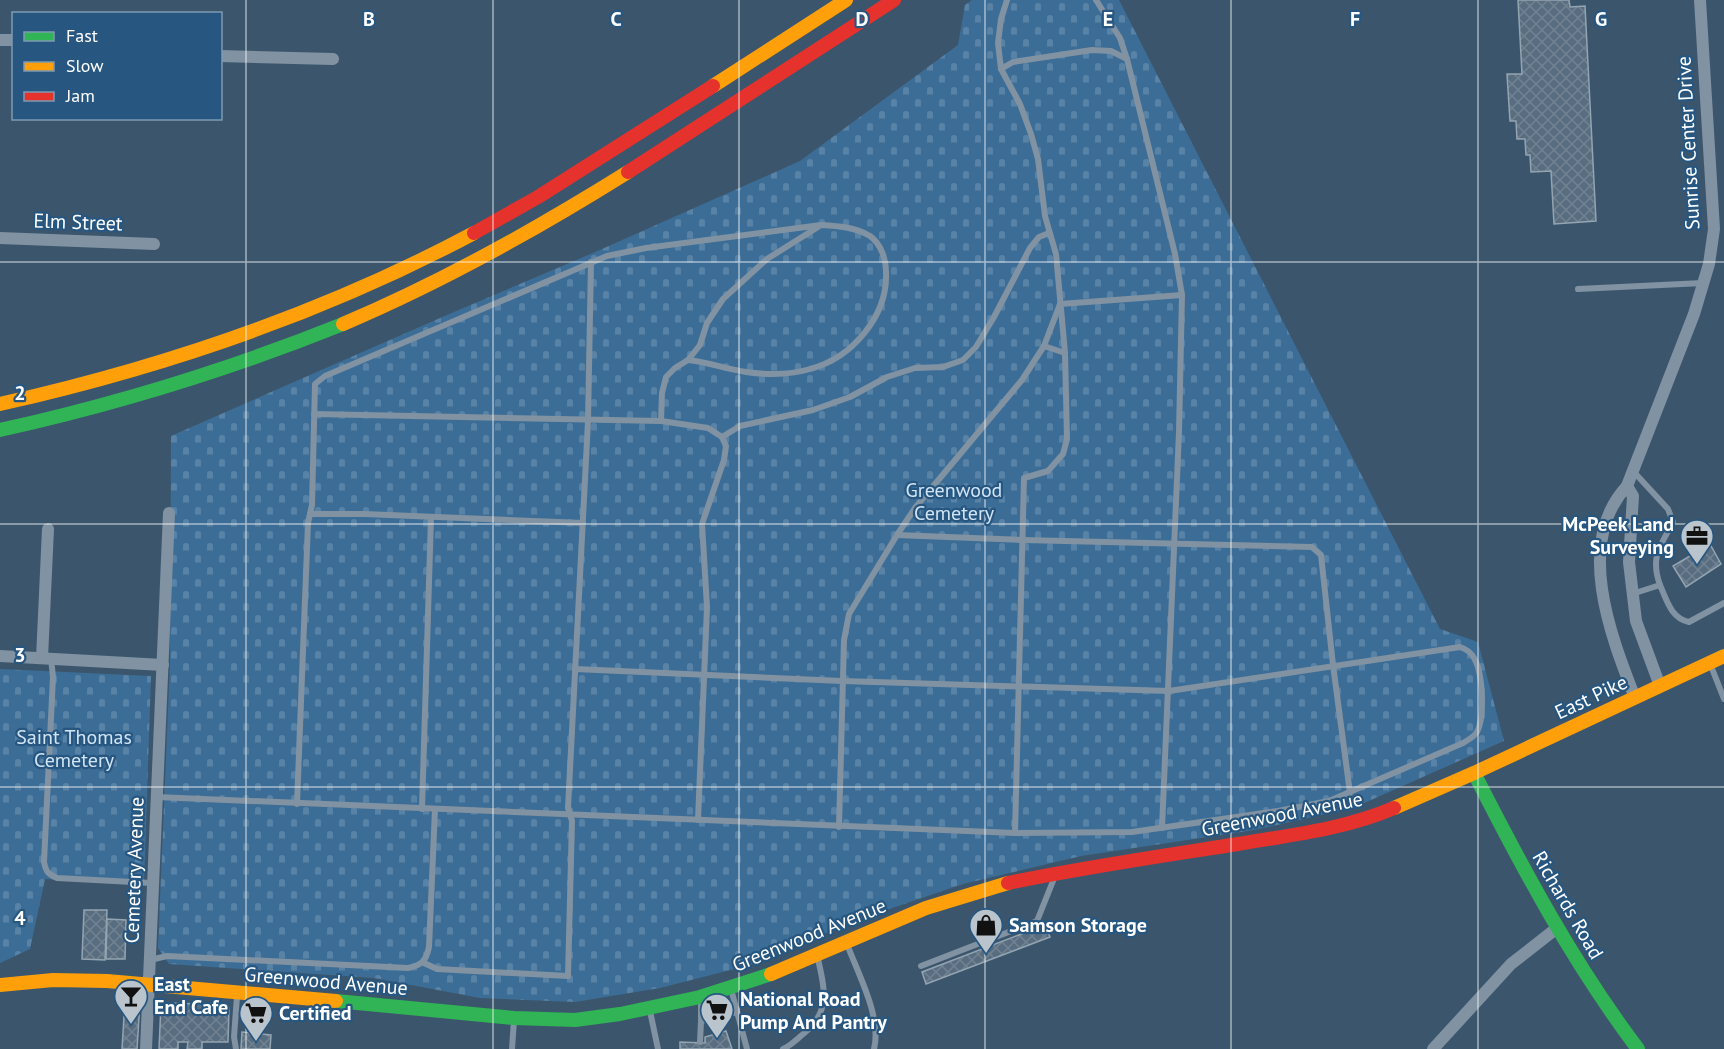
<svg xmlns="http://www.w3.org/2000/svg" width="1724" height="1049" font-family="'PT Sans',sans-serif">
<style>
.cemetery{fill:url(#cemetery-stones)}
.building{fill:url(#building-cross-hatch);stroke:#94a4b1;stroke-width:1.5}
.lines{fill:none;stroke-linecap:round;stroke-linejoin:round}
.lane{stroke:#8192a2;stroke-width:6}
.street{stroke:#8192a2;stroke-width:12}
.fast{stroke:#30b455;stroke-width:14}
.slow{stroke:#ff9f0a;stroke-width:14}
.jam{stroke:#e5322d;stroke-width:14}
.grid{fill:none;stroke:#fff;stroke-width:1.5;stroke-opacity:0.55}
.labels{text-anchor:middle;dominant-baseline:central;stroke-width:4.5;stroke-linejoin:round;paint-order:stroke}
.street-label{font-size:20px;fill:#fff;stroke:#275780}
.park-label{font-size:20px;fill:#d1e5f5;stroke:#275780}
.poi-label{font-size:20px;font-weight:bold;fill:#fff;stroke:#275780;text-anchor:start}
.grid-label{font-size:20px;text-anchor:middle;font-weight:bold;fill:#fff;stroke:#275780;stroke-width:4.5;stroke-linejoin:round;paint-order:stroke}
</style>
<defs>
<pattern id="cemetery-stones" width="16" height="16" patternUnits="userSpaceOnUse" patternTransform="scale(1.5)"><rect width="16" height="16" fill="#3c6d96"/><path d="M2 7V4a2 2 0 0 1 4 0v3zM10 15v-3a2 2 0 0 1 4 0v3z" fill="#5983a6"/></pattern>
<pattern id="building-cross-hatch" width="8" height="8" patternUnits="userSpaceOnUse" patternTransform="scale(1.5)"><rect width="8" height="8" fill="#586d7f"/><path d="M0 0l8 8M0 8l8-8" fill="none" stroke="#718392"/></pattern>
</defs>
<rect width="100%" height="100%" fill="#3b566c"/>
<g class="cemetery">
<path d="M972 0H1119L1440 629 1478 642 1504 741 1353 808 1254 830 1081 856 963 884 854 921 754 964 660 988 575 1002 480 998 374 978 169 964 158 948 170 662 171 436 447 315 593 253 800 161 958 45 965 5Z"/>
<path d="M0 669 151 676 144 883 45 879 30 949 0 963Z"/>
</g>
<g class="building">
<path d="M1518 0H1569L1570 7 1585 6 1596 221 1554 224 1551 171 1531 172 1530 155H1526L1525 139H1517L1516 121H1510L1507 74H1522Z"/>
<path d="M1710 544 1721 564 1686 587 1673 566Z"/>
<path d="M84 910H107L105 960 82 959Z"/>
<path d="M107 919 126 920 125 959H106Z"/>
<path d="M1045 925 1050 937 926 984 922 972Z"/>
<path d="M125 1000 140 1001 137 1049H122Z"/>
<path d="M164 1003 205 1004V1007L229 1008 228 1042H202V1049H187L188 1042H178V1049H159L161 1004Z"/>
<path d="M726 1031 732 1049H680V1042L705 1043V1037Z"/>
<path d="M242 1032 271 1035 270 1049H241Z"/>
</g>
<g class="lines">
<g class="lane">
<path d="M1007 0 1001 19 998 43 1001 69 1020 104 1031 134 1038 159 1045 216 1056 254 1065 353 1067 439 1063 454 1048 471 1024 478 1015 833"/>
<path d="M1096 0 1120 38 1127 59 1175 254 1182 295 1179 432 1162 828"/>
<path d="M1001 69 1013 62 1092 50 1111 51 1127 59"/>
<path d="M1578 289 1703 283"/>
<path d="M1044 346 1065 353"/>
<path d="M314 414 661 421 708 428 722 437 726 446 724 460 702 524 707 607 698 820"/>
<path d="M661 421 662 393 666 377 675 368 688 360 700 345 707 323 723 299 767 259 818 227"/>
<path d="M722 437 740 426 813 410 850 397 887 377 915 368 943 367 963 360 976 347 994 317 1030 248 1039 237 1049 233"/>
<path d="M310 514H364L583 523"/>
<path d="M897 535 1023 540 1312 547 1321 555 1333 665 1350 793"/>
<path d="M1660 585C1667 601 1671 618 1689 622L1724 603"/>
<path d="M1632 594 1660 585C1650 557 1660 547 1673 522L1668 509 1633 471"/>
<path d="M51 658 53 677 44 862C46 872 48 874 57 878L152 883"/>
<path d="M1711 666 1724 699"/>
<path d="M156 797 1015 833 1132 832 1278 811 1329 801 1463 743C1468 740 1474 737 1477 732 1485 717 1483 673 1474 658 1471 652 1466 649 1460 647L1169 691 842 681 575 669"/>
<path d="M297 804 308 523 312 505 315 384 325 376 607 256 646 248 821 225C838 226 855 227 870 236 881 244 886 259 886 272 888 316 852 358 810 369 790 375 767 375 746 372 726 369 708 362 688 360"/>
<path d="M422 809 431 517"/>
<path d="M839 827 844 640 849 614 897 535 915 508 1022 380 1044 346 1060 304 1182 295"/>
<path d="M847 944C858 974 882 1017 874 1049"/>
<path d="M150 960 167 956 408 968C422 965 426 961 429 947L435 809"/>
<path d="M424 963 437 969 568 976 572 821 568 808 588 421 591 262"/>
<path d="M921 966 1037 921 1055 876"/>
<path d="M731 989 747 1049"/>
<path d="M701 999V1021L737 1012"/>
<path d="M650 1011 658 1049"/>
<path d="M700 1042 701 1021"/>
<path d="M236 1049 234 1037 237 996"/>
<path d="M512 1049 514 1020"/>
<path d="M783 1049C790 1046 796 1040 802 1035 831 1012 825 991 818 959"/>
</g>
<g class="street">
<path d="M0 40H14"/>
<path d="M220 56 333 59"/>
<path d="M0 238 154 244"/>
<path d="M1627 486 1633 496 1629 562 1636 621 1660 686"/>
<path d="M0 656 163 665"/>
<path d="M42 658 48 529"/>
<path d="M1635 698C1611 636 1574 543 1627 486L1694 314 1709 264 1714 229 1700 0"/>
<path d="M146 1049 169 513"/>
<path d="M1433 1049 1511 964 1557 928"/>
</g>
<g class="fast">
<path d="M0 430C117 404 231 369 343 324"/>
<path d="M1474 773C1523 869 1573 963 1638 1049"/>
<path d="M336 1001 514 1018 575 1020 620 1014 700 997 771 974"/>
</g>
<g class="slow">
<path d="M713 86 846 0"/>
<path d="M343 324C442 282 537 229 628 172"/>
<path d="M0 404C165 367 324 313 474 233"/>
<path d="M1394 808 1474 773 1724 656"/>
<path d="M771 974 926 908 1008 883"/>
<path d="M0 985 53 980 107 981 336 1001"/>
</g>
<g class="jam">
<path d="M628 172 894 0"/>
<path d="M474 233 538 197 713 86"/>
<path d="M1008 883C1084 867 1161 856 1238 844 1291 835 1345 829 1394 808"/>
</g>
</g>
<path class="grid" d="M246 0V1049M493 0V1049M739 0V1049M985 0V1049M1231 0V1049M1478 0V1049M0 262H1724M0 524H1724M0 787H1724"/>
<defs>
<symbol id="office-pin" viewBox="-11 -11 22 30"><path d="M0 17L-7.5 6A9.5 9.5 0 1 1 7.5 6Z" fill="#bac4cc" stroke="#275780"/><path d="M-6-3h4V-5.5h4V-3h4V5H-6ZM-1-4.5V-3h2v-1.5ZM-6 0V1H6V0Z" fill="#111"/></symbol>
<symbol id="shop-pin" viewBox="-11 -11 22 30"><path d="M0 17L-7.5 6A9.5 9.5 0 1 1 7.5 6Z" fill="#bac4cc" stroke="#275780"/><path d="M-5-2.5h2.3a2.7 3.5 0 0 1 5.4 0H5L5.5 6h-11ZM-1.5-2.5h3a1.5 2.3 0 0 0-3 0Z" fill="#111"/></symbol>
<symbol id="bar-pin" viewBox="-11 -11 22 30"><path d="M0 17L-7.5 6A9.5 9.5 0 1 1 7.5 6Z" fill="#bac4cc" stroke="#275780"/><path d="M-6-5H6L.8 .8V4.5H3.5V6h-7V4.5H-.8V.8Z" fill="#111"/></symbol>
<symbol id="supermarket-pin" viewBox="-11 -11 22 30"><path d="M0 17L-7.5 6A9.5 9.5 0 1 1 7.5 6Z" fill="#bac4cc" stroke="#275780"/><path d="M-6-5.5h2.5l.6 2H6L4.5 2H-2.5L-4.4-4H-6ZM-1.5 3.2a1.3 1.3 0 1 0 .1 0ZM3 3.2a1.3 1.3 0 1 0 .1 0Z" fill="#111"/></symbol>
</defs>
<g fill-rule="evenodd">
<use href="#office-pin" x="1678" y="517" width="38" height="52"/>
<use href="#shop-pin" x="967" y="906" width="38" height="52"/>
<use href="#bar-pin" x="112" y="977" width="38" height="52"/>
<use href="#supermarket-pin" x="698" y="991" width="38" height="52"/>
<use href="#supermarket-pin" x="237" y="994" width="38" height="52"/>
</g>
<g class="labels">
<g class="street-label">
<text transform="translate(1688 143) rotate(-93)">Sunrise Center Drive</text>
<text transform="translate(78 222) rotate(2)">Elm Street</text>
<text transform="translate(1591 697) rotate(-25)">East Pike</text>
<text transform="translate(1282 814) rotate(-11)">Greenwood Avenue</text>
<text transform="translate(134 870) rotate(-88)">Cemetery Avenue</text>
<text transform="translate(1568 905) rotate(60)">Richards Road</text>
<text transform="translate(809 935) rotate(-22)">Greenwood Avenue</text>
<text transform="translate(326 981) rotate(5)">Greenwood Avenue</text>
</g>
<g class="park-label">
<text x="954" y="490">Greenwood<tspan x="954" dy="23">Cemetery</tspan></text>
<text x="74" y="737">Saint Thomas<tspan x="74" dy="23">Cemetery</tspan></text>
</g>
<g class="poi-label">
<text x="1674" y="524" text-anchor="end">McPeek Land<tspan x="1674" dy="23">Surveying</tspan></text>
<text x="1009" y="925">Samson Storage</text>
<text x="154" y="984">East<tspan x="154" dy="23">End Cafe</tspan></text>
<text x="740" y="999">National Road<tspan x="740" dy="23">Pump And Pantry</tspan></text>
<text x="279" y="1013">Certified</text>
</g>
</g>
<g class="grid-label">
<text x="369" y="26">B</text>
<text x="616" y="26">C</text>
<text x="862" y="26">D</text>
<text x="1108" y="26">E</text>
<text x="1355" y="26">F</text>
<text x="1601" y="26">G</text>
<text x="20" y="400">2</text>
<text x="20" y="662">3</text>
<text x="20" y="925">4</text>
</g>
<rect x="12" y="12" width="210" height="108" fill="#275780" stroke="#7d9ab3" stroke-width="1.5"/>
<rect x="24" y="32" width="30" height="9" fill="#30b455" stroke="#7d9ab3" stroke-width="1.5"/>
<text x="66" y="42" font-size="18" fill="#ffffff">Fast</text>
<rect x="24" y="62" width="30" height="9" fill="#ff9f0a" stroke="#7d9ab3" stroke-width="1.5"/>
<text x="66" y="72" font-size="18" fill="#ffffff">Slow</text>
<rect x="24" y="92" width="30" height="9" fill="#e5322d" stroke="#7d9ab3" stroke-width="1.5"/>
<text x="66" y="102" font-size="18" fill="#ffffff">Jam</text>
</svg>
